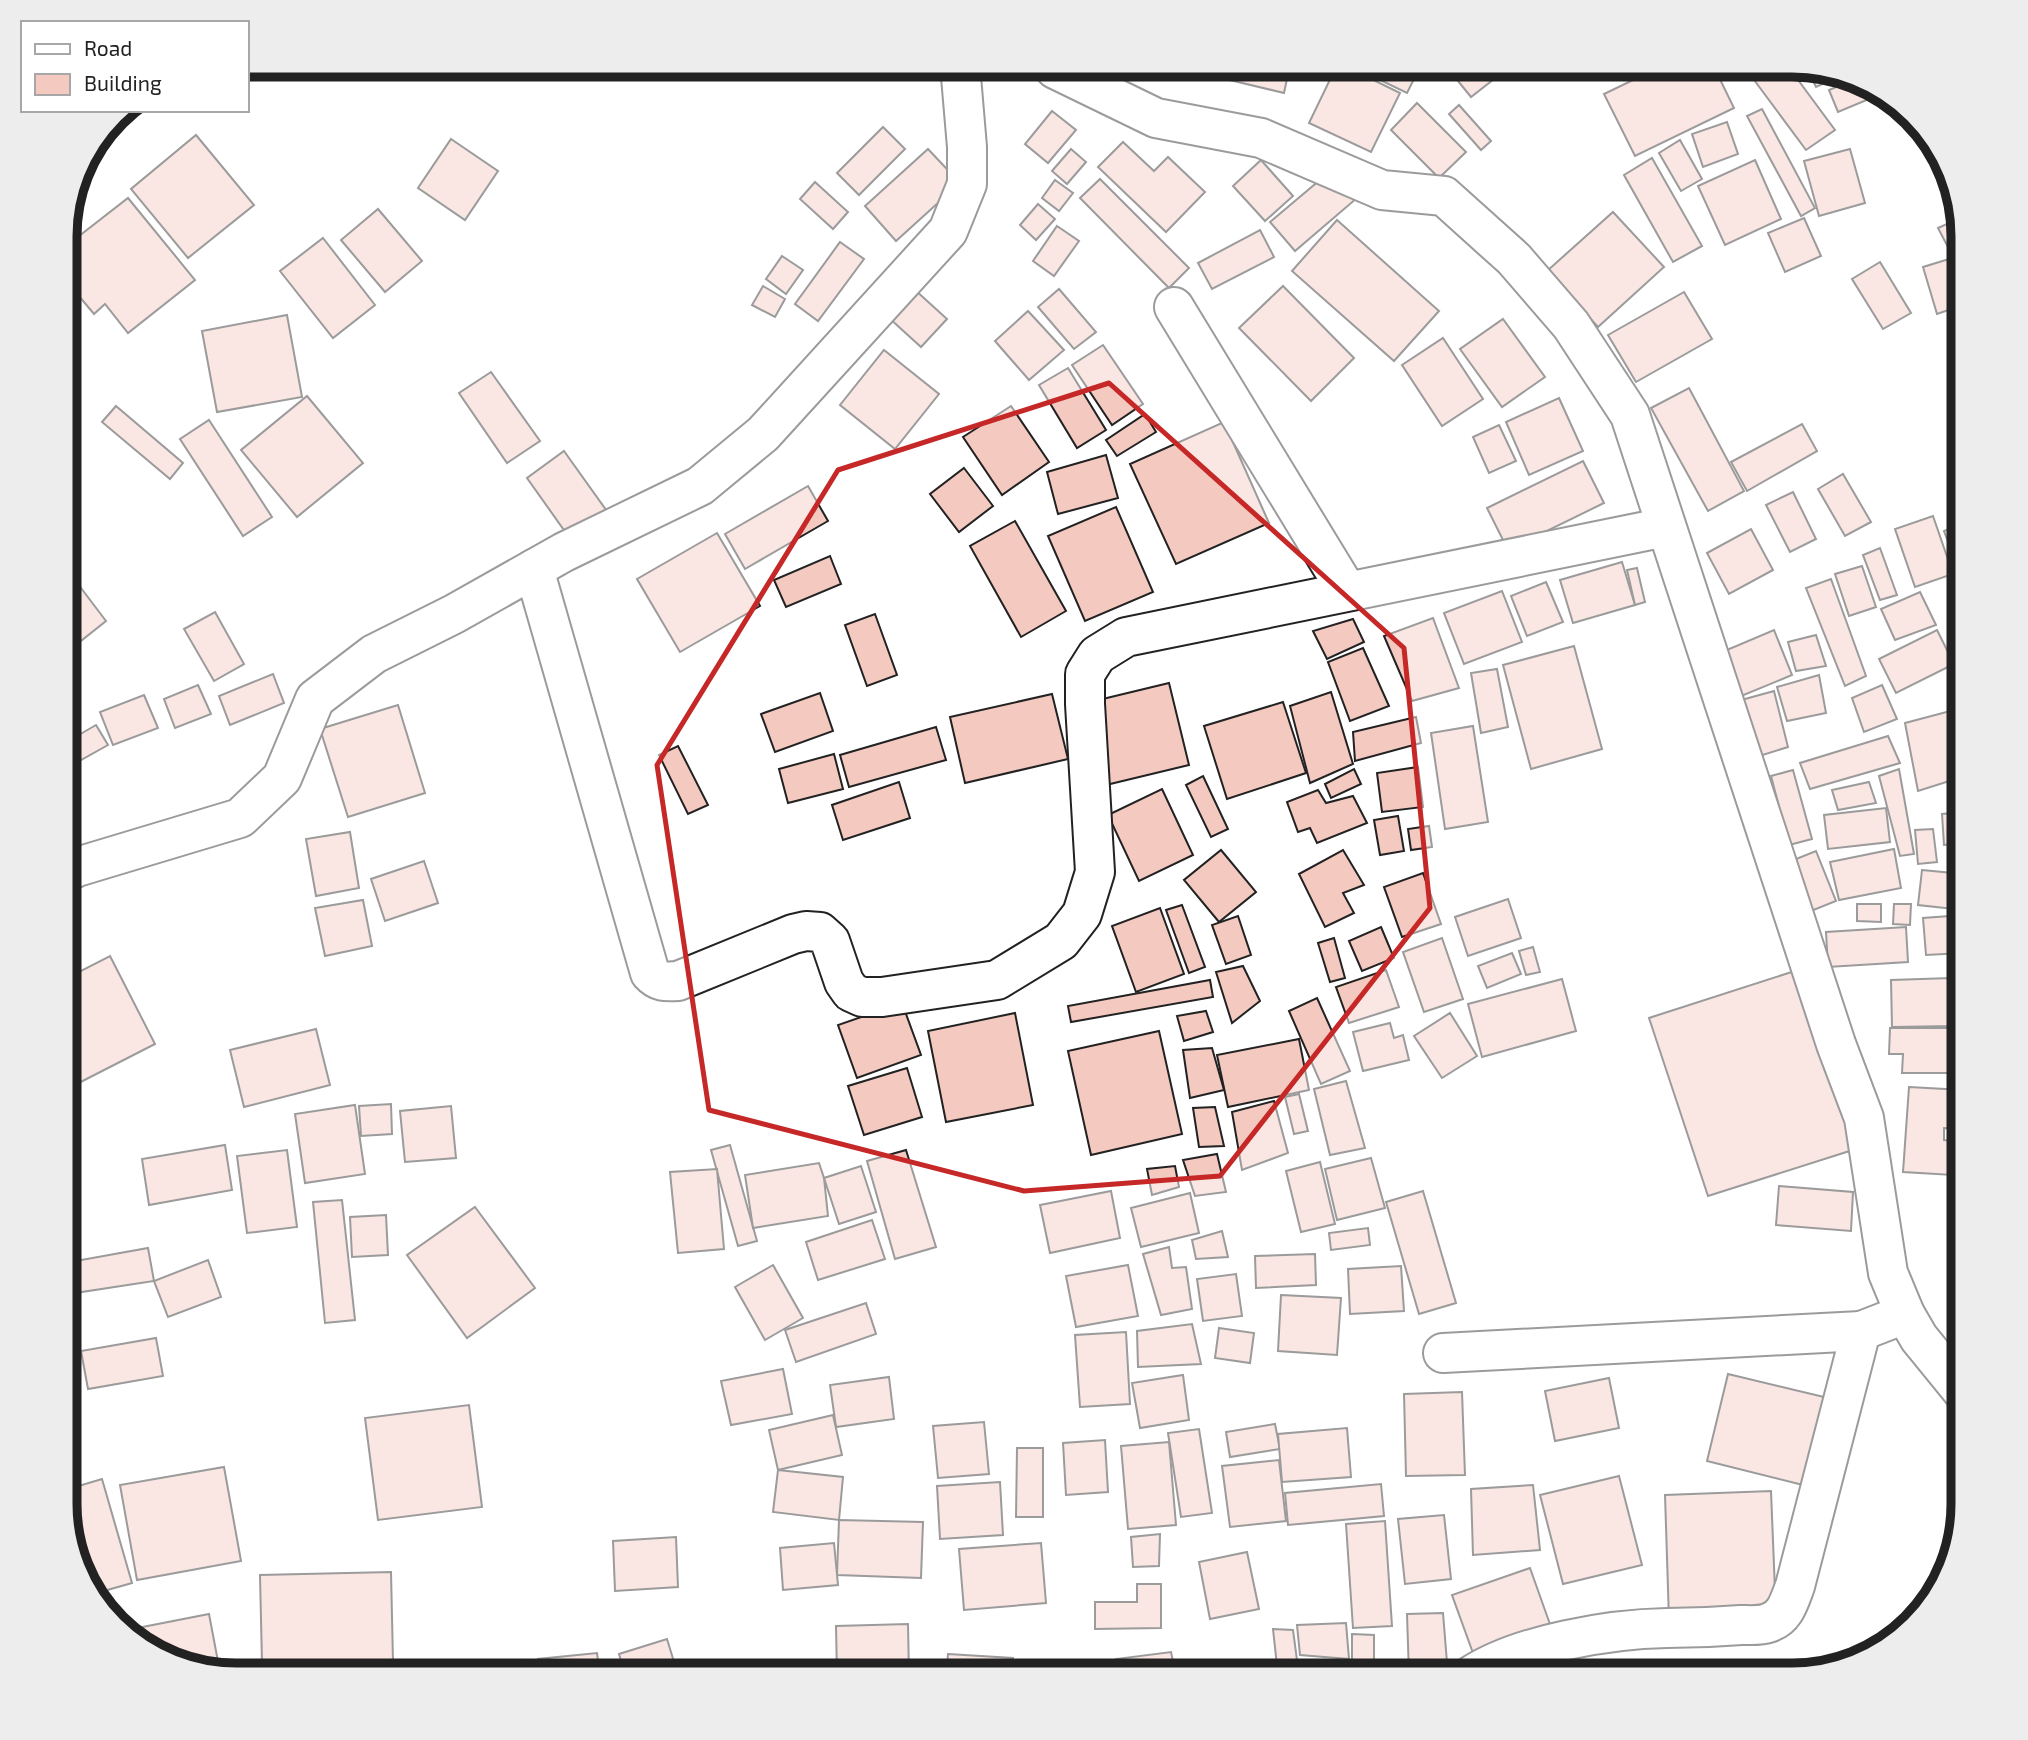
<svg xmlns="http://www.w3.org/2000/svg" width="2028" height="1740" font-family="'Exo 2',sans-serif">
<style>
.building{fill:#f3c9c0;stroke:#222;stroke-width:2}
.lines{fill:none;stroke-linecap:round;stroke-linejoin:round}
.street-casing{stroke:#222;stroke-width:42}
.street{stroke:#fff;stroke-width:38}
.marked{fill:none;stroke:#c62828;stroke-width:5;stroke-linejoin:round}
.rim{fill:none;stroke:#222;stroke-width:9}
</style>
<rect width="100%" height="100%" fill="#fff"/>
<g class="building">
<path d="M1167 65H1290L1284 93Z"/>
<path d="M1337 65H1343L1400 93 1371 152 1309 123Z"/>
<path d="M1385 65H1421L1407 93 1378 79Z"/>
<path d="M1445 65H1512L1471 97Z"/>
<path d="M1664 65H1713L1734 108 1635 156 1604 94Z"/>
<path d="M1743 65H1787L1835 130 1806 150Z"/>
<path d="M1807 68 1843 75 1816 87Z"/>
<path d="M1858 78 1881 94 1838 112 1829 90Z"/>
<path d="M1417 103 1466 152 1439 178 1391 130Z"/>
<path d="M1459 105 1491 141 1481 150 1449 114Z"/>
<path d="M1762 109 1815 208 1801 216 1747 116Z"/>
<path d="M1052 111 1076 130 1048 163 1025 144Z"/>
<path d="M1727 122 1738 154 1703 167 1692 134Z"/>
<path d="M883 127 905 149 859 195 837 173Z"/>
<path d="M196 135 254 205 188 258 131 189Z"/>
<path d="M451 139 498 171 465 220 418 188Z"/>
<path d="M1680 140 1702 179 1681 191 1659 153Z"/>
<path d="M1123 142 1154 171 1168 157 1205 192 1166 232 1098 167Z"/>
<path d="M928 149 960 183 896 241 865 206Z"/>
<path d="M1071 149 1086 162 1067 184 1052 171Z"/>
<path d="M1850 149 1865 203 1819 216 1804 161Z"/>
<path d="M1652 158 1702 246 1673 262 1624 175Z"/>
<path d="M1261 160 1293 196 1265 221 1233 186Z"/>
<path d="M1755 160 1781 219 1725 245 1698 186Z"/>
<path d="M1333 169 1357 198 1295 251 1270 222Z"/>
<path d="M1100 179 1189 268 1169 288 1080 198Z"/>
<path d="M1055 180 1073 193 1059 211 1042 198Z"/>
<path d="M815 182 848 212 833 229 800 199Z"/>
<path d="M76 185 85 195 69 208Z"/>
<path d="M128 198 195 280 128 333 105 304 94 314 68 283 78 274 65 258V247Z"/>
<path d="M1038 204 1055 219 1036 240 1020 225Z"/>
<path d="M378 209 422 261 385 292 341 240Z"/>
<path d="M1613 212 1664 267 1598 327 1547 271Z"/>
<path d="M1804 218 1821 256 1785 272 1768 233Z"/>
<path d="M1960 218 1963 236 1962 274 1938 228Z"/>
<path d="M1337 220 1439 311 1394 361 1292 271Z"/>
<path d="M1057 226 1079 241 1054 276 1033 261Z"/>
<path d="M1260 230 1274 257 1212 289 1198 263Z"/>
<path d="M323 238 375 305 333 338 280 271Z"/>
<path d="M840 242 864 259 818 321 795 304Z"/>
<path d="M782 256 803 270 786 294 766 279Z"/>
<path d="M1949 259 1963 305 1937 314 1923 267Z"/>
<path d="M1880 262 1911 313 1883 329 1852 279Z"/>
<path d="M763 286 785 299 775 317 752 305Z"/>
<path d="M1283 286 1354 358 1311 401 1239 328Z"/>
<path d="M914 289 947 319 921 347 888 317Z"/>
<path d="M1059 289 1096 332 1074 349 1038 307Z"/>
<path d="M1684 292 1712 339 1636 382 1608 335Z"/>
<path d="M1028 311 1064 350 1029 380 995 341Z"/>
<path d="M287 315 302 397 217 412 202 331Z"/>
<path d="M1503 319 1545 377 1502 407 1460 349Z"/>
<path d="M1443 338 1483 399 1442 426 1402 365Z"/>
<path d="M1103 345 1143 404 1112 425 1072 365Z"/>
<path d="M884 350 939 394 895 449 840 405Z"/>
<path d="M1068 368 1106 430 1077 448 1039 385Z"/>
<path d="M491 372 540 441 507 463 459 393Z"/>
<path d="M1689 388 1744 491 1708 511 1651 408Z"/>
<path d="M307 396 363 463 297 517 241 450Z"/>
<path d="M1559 398 1583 451 1529 475 1506 422Z"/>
<path d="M116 406 183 463 170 479 102 422Z"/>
<path d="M1011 406 1049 462 1002 495 963 437Z"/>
<path d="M1145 414 1156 432 1117 456 1106 440Z"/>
<path d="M209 420 272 517 243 536 180 439Z"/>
<path d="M1224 422 1269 523 1176 564 1130 464Z"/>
<path d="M1802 424 1817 451 1747 491 1731 462Z"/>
<path d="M1499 425 1516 461 1489 473 1473 437Z"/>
<path d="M564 451 609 514 571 540 527 478Z"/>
<path d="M1106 455 1118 498 1058 514 1047 472Z"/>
<path d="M1583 461 1604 503 1508 550 1487 508Z"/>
<path d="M964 468 993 506 959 532 930 494Z"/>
<path d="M1843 474 1871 522 1845 536 1818 489Z"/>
<path d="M808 486 828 521 745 569 725 534Z"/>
<path d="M1793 492 1816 539 1790 552 1766 505Z"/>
<path d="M1116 507 1153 592 1085 621 1048 536Z"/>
<path d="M1933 516 1953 574 1915 587 1895 529Z"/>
<path d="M1015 521 1066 611 1021 637 970 546Z"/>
<path d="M1963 523V581L1944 531Z"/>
<path d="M1751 529 1773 570 1729 594 1707 553Z"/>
<path d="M717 533 760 606 680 652 637 579Z"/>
<path d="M1880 548 1897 595 1880 600 1863 555Z"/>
<path d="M830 556 841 584 786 607 774 580Z"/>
<path d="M1622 562 1635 605 1573 623 1560 580Z"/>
<path d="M1862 566 1876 607 1849 616 1835 574Z"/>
<path d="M1637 568 1645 602 1635 605 1627 570Z"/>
<path d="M1831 579 1866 676 1845 686 1806 588Z"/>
<path d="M1546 582 1563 622 1527 636 1511 596Z"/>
<path d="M81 588 106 621 77 644 65 629V600Z"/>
<path d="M1502 591 1522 642 1464 664 1444 613Z"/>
<path d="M1920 592 1936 625 1895 640 1881 609Z"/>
<path d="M215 612 244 664 214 681 184 629Z"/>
<path d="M875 614 897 675 867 686 845 625Z"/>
<path d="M1433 618 1459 688 1412 701 1384 636Z"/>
<path d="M1353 619 1364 642 1327 659 1313 631Z"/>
<path d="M1955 620H1963V674H1957Z"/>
<path d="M1774 630 1792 675 1734 699 1715 655Z"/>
<path d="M1937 630 1954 664 1896 693 1879 659Z"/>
<path d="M1816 635 1826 666 1796 671 1788 642Z"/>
<path d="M1574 646 1602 749 1531 769 1503 665Z"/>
<path d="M1363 648 1389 706 1350 721 1328 662Z"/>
<path d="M1497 669 1508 727 1481 733 1471 673Z"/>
<path d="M273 674 284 703 230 725 219 696Z"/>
<path d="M1819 675 1826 713 1787 721 1777 687Z"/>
<path d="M1169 683 1189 765 1106 785 1086 703Z"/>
<path d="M198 685 211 714 175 728 164 699Z"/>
<path d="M1882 685 1897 719 1864 732 1852 698Z"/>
<path d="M1774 691 1788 747 1753 758 1734 702Z"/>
<path d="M1331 692 1353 764 1310 783 1290 706Z"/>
<path d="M820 693 833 731 775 752 761 714Z"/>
<path d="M1052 694 1068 759 965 783 950 717Z"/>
<path d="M144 695 158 728 113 745 100 712Z"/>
<path d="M1283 702 1306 773 1227 799 1204 726Z"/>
<path d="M1958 702H1963V771Z"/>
<path d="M398 705 425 793 348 817 320 729Z"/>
<path d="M1954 710 1962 777 1918 791 1905 723Z"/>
<path d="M1416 717 1421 743 1355 761 1353 732Z"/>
<path d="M96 725 108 745 65 769V743Z"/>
<path d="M1473 726 1488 822 1445 829 1431 733Z"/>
<path d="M936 727 946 760 849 787 840 755Z"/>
<path d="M1888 736 1900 763 1810 789 1800 763Z"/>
<path d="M678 746 708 805 688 814 659 755Z"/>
<path d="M834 754 843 789 788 803 779 769Z"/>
<path d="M1418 767 1423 807 1382 812 1377 773Z"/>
<path d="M1354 769 1361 784 1331 798 1325 784Z"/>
<path d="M1899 769 1914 854 1900 856 1879 776Z"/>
<path d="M1793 770 1812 839 1789 845 1771 776Z"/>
<path d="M1203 776 1228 829 1211 837 1186 785Z"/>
<path d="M899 782 910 818 843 840 832 805Z"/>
<path d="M1869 782 1876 803 1838 810 1832 790Z"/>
<path d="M1162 789 1193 855 1139 881 1108 815Z"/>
<path d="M1318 790 1326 803 1353 796 1367 823 1317 843 1310 828 1298 832 1287 802Z"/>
<path d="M1886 808 1890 842 1828 849 1824 815Z"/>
<path d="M1963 812V843L1944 845 1942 814Z"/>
<path d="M1398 816 1404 851 1380 855 1374 820Z"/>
<path d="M1429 826 1432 847 1411 850 1408 829Z"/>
<path d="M1933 829 1937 862 1918 864 1915 830Z"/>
<path d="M350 832 359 888 316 896 306 839Z"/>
<path d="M1894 849 1901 888 1839 900 1830 862Z"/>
<path d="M1221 850 1256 892 1219 922 1184 880Z"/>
<path d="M1343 850 1364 885 1343 893 1354 913 1325 927 1299 874Z"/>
<path d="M1816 851 1836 901 1801 915 1781 865Z"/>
<path d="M424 861 438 903 385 921 371 879Z"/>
<path d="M1922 870 1963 874V910L1918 905Z"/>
<path d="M1423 873 1441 924 1402 937 1384 887Z"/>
<path d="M1508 899 1521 938 1468 956 1455 917Z"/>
<path d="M363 900 372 946 325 956 315 908Z"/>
<path d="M1857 904H1881V922L1857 921Z"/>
<path d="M1894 904H1911L1910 925 1893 924Z"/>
<path d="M1182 905 1205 967 1189 973 1166 910Z"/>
<path d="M1160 908 1184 974 1136 992 1112 926Z"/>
<path d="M1963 915V953L1926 955 1923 918Z"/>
<path d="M1238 916 1251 955 1226 964 1212 925Z"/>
<path d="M1381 927 1394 958 1362 971 1349 941Z"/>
<path d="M1906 927 1908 962 1828 967 1826 932Z"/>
<path d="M1334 938 1345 978 1330 982 1318 943Z"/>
<path d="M1442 938 1463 999 1424 1012 1403 952Z"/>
<path d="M1533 947 1540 972 1526 975 1519 951Z"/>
<path d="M1512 953 1521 974 1487 988 1478 966Z"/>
<path d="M110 956 155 1044 65 1090V979Z"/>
<path d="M1243 966 1260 1001 1232 1023 1216 972Z"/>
<path d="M1801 969 1859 1148 1708 1196 1649 1018Z"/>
<path d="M1386 970 1399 1007 1349 1023 1336 987Z"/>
<path d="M1951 978 1953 1026 1892 1027 1891 980Z"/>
<path d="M1562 979 1576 1031 1482 1057 1468 1004Z"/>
<path d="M1210 980 1213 997 1071 1022 1068 1006Z"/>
<path d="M1317 998 1350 1071 1321 1084 1289 1011Z"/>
<path d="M902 1003 921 1055 857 1078 838 1025Z"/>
<path d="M1206 1011 1213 1032 1184 1041 1177 1016Z"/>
<path d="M1015 1013 1033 1105 946 1122 928 1031Z"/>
<path d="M1450 1013 1477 1056 1442 1078 1414 1036Z"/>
<path d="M1390 1023 1394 1038 1403 1035 1409 1060 1363 1071 1353 1032Z"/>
<path d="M1890 1028H1951V1073H1902L1903 1054H1889Z"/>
<path d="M316 1029 330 1085 244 1107 230 1050Z"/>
<path d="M1159 1031 1182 1134 1091 1155 1068 1051Z"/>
<path d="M1299 1039 1309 1090 1228 1107 1217 1055Z"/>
<path d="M1212 1048 1224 1090 1190 1098 1183 1050Z"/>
<path d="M907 1068 922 1117 864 1135 848 1086Z"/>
<path d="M1346 1081 1365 1148 1330 1155 1314 1089Z"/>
<path d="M1909 1087 1963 1090V1129L1944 1128V1140L1955 1141 1953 1175 1903 1172Z"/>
<path d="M1299 1094 1308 1131 1294 1134 1285 1097Z"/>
<path d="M1274 1101 1288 1153 1242 1170 1232 1112Z"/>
<path d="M391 1104 392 1134 361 1136 359 1106Z"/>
<path d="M355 1105 365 1174 305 1183 295 1114Z"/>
<path d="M451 1106 456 1158 405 1162 400 1111Z"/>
<path d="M1215 1107 1224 1146 1199 1147 1193 1108Z"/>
<path d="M225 1145 232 1190 149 1205 142 1159Z"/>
<path d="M730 1145 757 1241 738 1246 711 1150Z"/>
<path d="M287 1150 297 1227 247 1233 237 1156Z"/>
<path d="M906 1150 936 1247 895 1259 867 1161Z"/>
<path d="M1217 1154 1226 1192 1195 1196 1183 1160Z"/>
<path d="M1371 1158 1385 1208 1337 1220 1325 1169Z"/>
<path d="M1320 1162 1335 1224 1301 1232 1286 1171Z"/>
<path d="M819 1163 824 1178 828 1216 753 1228 745 1175Z"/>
<path d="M861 1166 876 1212 839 1224 824 1178Z"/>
<path d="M1175 1166 1179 1187 1152 1195 1147 1169Z"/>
<path d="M717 1169 724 1249 678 1253 670 1172Z"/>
<path d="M1779 1186 1853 1192 1851 1231 1776 1225Z"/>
<path d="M1111 1191 1120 1238 1050 1253 1040 1205Z"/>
<path d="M1423 1191 1456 1303 1419 1314 1386 1202Z"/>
<path d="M1190 1193 1199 1233 1141 1247 1131 1208Z"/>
<path d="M342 1200 355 1320 325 1323 313 1202Z"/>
<path d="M475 1207 535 1288 467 1338 407 1255Z"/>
<path d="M386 1215 388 1255 352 1257 350 1217Z"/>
<path d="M872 1220 885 1259 818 1280 806 1242Z"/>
<path d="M1368 1228 1370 1245 1331 1250 1329 1233Z"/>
<path d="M1222 1231 1228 1257 1196 1259 1192 1240Z"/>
<path d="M1169 1247 1172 1268 1186 1267 1192 1309 1161 1315 1143 1254Z"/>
<path d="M148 1248 154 1281 75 1293 70 1262Z"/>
<path d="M1315 1254 1316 1285 1256 1288 1255 1256Z"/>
<path d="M208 1260 221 1297 168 1317 154 1281Z"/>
<path d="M773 1265 803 1318 765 1340 735 1287Z"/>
<path d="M1128 1265 1138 1316 1076 1327 1066 1276Z"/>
<path d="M1401 1266 1404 1311 1350 1314 1348 1269Z"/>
<path d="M1236 1274 1242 1316 1203 1321 1197 1279Z"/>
<path d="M1281 1295 1341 1298 1337 1355 1278 1351Z"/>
<path d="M866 1303 876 1334 796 1362 785 1330Z"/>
<path d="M65 1316 80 1418 65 1420Z"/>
<path d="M1192 1324 1201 1364 1138 1367 1137 1331Z"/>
<path d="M1219 1328 1254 1333 1250 1363 1215 1358Z"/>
<path d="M1126 1332 1130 1404 1080 1407 1075 1335Z"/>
<path d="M156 1338 163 1376 88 1389 81 1351Z"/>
<path d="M783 1369 792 1414 731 1425 721 1381Z"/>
<path d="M1728 1374 1824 1397 1803 1485 1707 1461Z"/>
<path d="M1183 1375 1189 1420 1140 1428 1132 1383Z"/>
<path d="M889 1377 894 1419 836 1427 830 1385Z"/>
<path d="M1609 1378 1619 1428 1555 1441 1545 1391Z"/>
<path d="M1462 1392 1465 1475 1406 1476 1404 1394Z"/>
<path d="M469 1405 482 1507 378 1520 365 1418Z"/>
<path d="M833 1415 842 1455 778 1470 769 1430Z"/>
<path d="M984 1422 989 1474 938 1478 933 1426Z"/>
<path d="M1275 1424 1280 1449 1230 1457 1226 1432Z"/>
<path d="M1347 1428 1351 1477 1282 1482 1278 1434Z"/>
<path d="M1199 1429 1212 1513 1181 1517 1168 1433Z"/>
<path d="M1105 1440 1108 1492 1066 1495 1063 1443Z"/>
<path d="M1169 1442 1176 1525 1128 1529 1121 1446Z"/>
<path d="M1017 1448H1043V1517H1016Z"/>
<path d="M1279 1460 1286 1521 1230 1527 1222 1466Z"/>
<path d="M224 1467 241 1561 137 1580 120 1485Z"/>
<path d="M778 1470 843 1477 839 1520 773 1512Z"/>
<path d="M1619 1476 1642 1565 1563 1584 1540 1495Z"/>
<path d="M102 1479 132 1583 93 1594 82 1580 65 1515V1490Z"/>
<path d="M1000 1482 1003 1535 940 1539 937 1486Z"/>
<path d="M1381 1484 1384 1516 1288 1525 1285 1493Z"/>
<path d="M1533 1485 1540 1550 1473 1555 1471 1489Z"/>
<path d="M1771 1491 1776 1616 1669 1620 1665 1495Z"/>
<path d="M1444 1515 1451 1579 1405 1584 1398 1519Z"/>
<path d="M839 1520 923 1522 921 1578 837 1575Z"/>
<path d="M1385 1521 1392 1626 1353 1628 1346 1524Z"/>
<path d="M1160 1534 1159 1566 1133 1567 1131 1537Z"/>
<path d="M676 1537 678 1587 615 1591 613 1541Z"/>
<path d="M834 1543 838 1585 783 1590 780 1548Z"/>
<path d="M1041 1543 1046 1603 964 1610 959 1549Z"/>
<path d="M1247 1552 1259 1609 1210 1619 1199 1562Z"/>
<path d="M1530 1568 1551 1627 1473 1653 1452 1595Z"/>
<path d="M391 1572 393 1661 262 1663 260 1575Z"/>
<path d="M1137 1584H1161V1628L1095 1629V1602H1137Z"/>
<path d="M1443 1613 1448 1675H1409L1407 1614Z"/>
<path d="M209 1614 220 1672 171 1662 122 1631Z"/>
<path d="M1346 1623 1349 1659 1300 1655 1297 1625Z"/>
<path d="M908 1624 909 1675H837L836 1626Z"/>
<path d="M1273 1629 1293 1630 1299 1675H1278Z"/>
<path d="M1352 1634 1374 1635V1668L1352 1669Z"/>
<path d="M667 1639 678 1675H625L619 1654Z"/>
<path d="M1171 1652 1176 1675H1118L1116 1659Z"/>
<path d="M597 1653 600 1675H540L538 1659Z"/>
<path d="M948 1654 1013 1658 1012 1675H946Z"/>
<path d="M527 1660 529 1675H468L467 1669Z"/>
<path d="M1323 1660 1327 1675H1303L1301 1665Z"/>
</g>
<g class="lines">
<defs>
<g id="street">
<path d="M1055 69 1156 118 1261 138 1382 190 1444 196 1514 259 1571 325 1630 415 1836 1044 1864 1118 1888 1273 1905 1314 1919 1338 1963 1392"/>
<path d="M1174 307 1347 591"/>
<path d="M534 569 650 973C658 982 665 982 678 981L793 934 806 931 820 932 830 941 844 982 851 992 862 997H882L997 980 1061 941 1082 914 1095 872 1085 704V674L1097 655 1126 637 1666 527"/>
<path d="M65 873 77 867 240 818 282 778 315 699 374 654 454 614 564 552 700 486 763 434 948 231 967 184V147L960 65"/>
<path d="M1443 1353 1861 1331"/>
<path d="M1472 1675C1520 1644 1609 1629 1667 1628 1692 1628 1716 1627 1741 1625 1749 1625 1760 1626 1768 1623 1785 1618 1789 1602 1795 1586L1861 1331 1905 1314"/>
</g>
</defs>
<use href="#street" class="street-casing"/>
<use href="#street" class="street"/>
</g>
<path d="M0 0H2028V1740H0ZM1109 383 1404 648 1430 908 1220 1176 1024 1191 709 1110 657 765 838 470Z" fill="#fff" fill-opacity=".55" fill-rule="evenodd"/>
<path class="marked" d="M1109 383 1404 648 1430 908 1220 1176 1024 1191 709 1110 657 765 838 470Z"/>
<path d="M0 0H2028V1740H0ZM236 77H1792A159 159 0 0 1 1951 236V1504A159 159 0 0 1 1792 1663H236A159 159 0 0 1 77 1504V236A159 159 0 0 1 236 77Z" fill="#ededed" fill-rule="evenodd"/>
<path class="rim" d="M236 77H1792A159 159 0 0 1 1951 236V1504A159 159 0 0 1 1792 1663H236A159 159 0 0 1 77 1504V236A159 159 0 0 1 236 77Z"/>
<rect x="21" y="21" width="228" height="91" fill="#ffffff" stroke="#a7a7a7" stroke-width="2"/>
<rect x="35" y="44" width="35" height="10" fill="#ffffff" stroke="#a7a7a7" stroke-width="2"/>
<text x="84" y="56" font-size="21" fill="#222222">Road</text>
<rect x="35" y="74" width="35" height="21" fill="#f3c9c0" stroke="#a7a7a7" stroke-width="2"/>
<text x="84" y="91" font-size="21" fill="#222222">Building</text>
</svg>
